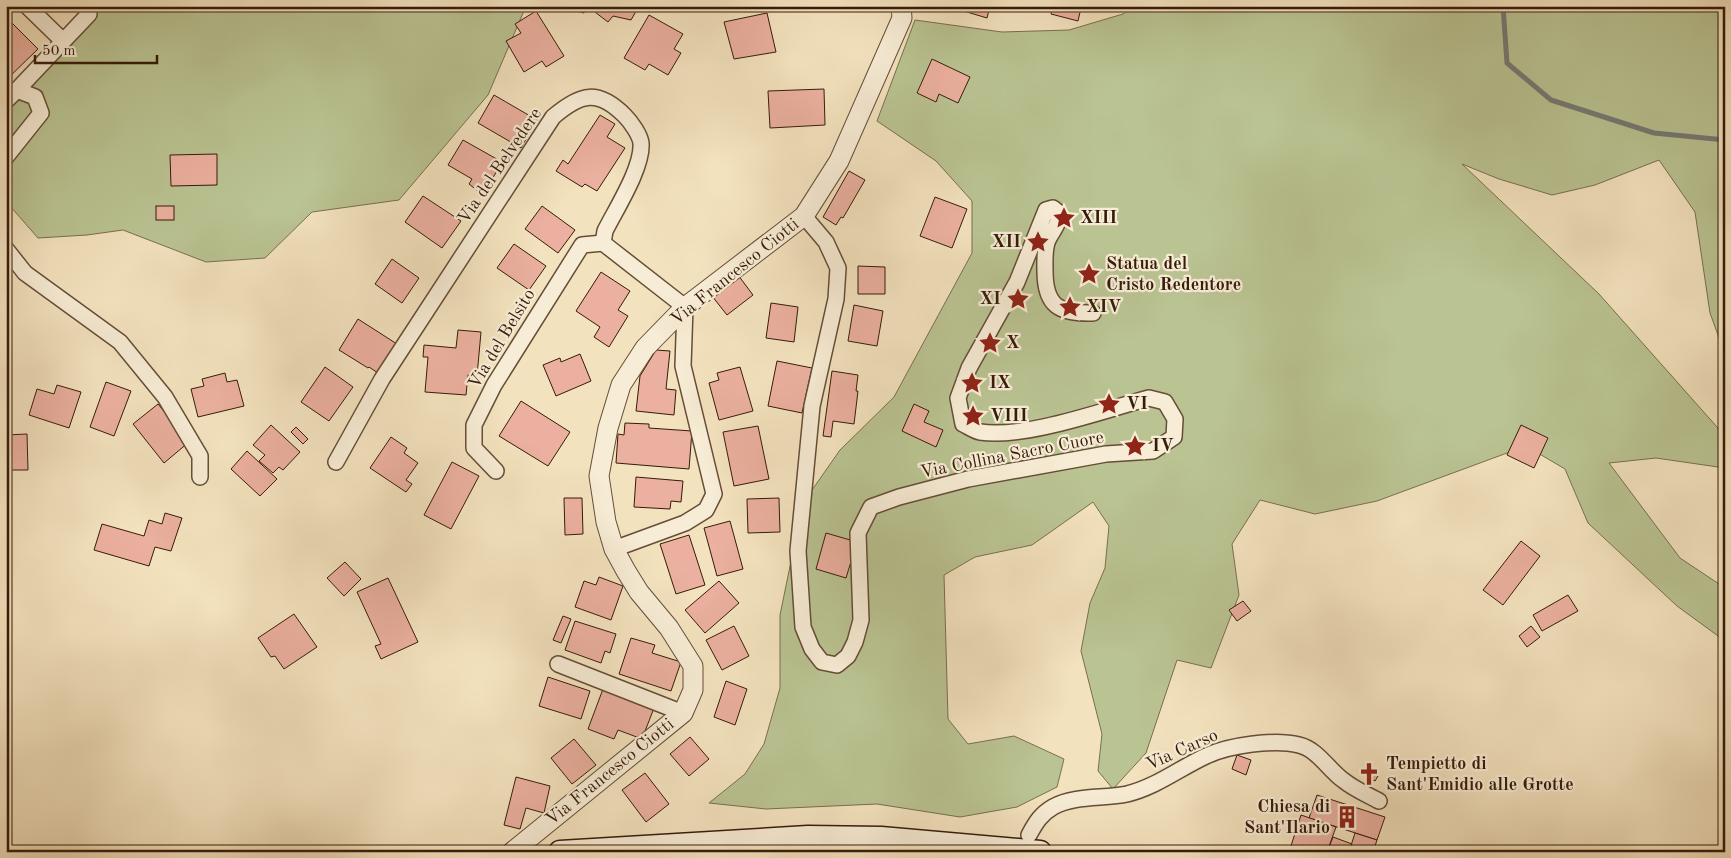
<svg xmlns="http://www.w3.org/2000/svg" width="1731" height="858" font-family="'Old Standard TT',serif">
<style>
.green{fill:#bac392;stroke:#786f4e}
.lines{fill:none;stroke-linecap:round;stroke-linejoin:round}
.stream{stroke:#767a75;stroke-width:5}
.building{fill:#ebb09f;stroke:#361b0a}
.minor-casing{stroke:#654d37;stroke-width:18}
.tertiary-casing{stroke:#654d37;stroke-width:21}
.secondary-casing{stroke:#361b0a;stroke-width:25}
.minor{stroke:#f7ecd5;stroke-width:15}
.tertiary{stroke:#f7ecd5;stroke-width:19}
.secondary{stroke:#f7ecd5;stroke-width:22}
.labels{text-anchor:middle;dominant-baseline:central;stroke-width:4.5;stroke-linejoin:round;paint-order:stroke}
.street-label{font-size:18px;fill:#361b0a;stroke:#f7ecd5}
.poi-label{font-size:18px;font-weight:bold;fill:#361b0a;stroke:#f7ecd5;text-anchor:start}
</style>
<rect width="100%" height="100%" fill="#f3e2be"/>
<filter id="stains"><feTurbulence type="fractalNoise" baseFrequency=".004" numOctaves="4"/><feColorMatrix values="0 0 0 0 .2 0 0 0 0 .09 0 0 0 0 .02 0 0 0 .5 -.17"/></filter>
<radialGradient id="worn" r=".72"><stop offset=".6" stop-color="#630" stop-opacity="0"/><stop offset="1" stop-color="#630" stop-opacity=".3"/></radialGradient>
<g class="green">
<path d="M98 6H526L488 95 399 200 312 212 265 258 206 262 123 230 87 235 38 238 10 206H6V105Z"/>
<path d="M1133 6H1725V354L1710 313 1695 212 1659 160 1595 185 1552 195 1499 179 1462 164 1599 294 1725 436V468L1656 458 1609 463 1680 558 1725 588V641L1677 606 1588 523 1565 469 1526 446 1377 501 1315 514 1260 500 1232 544 1239 595 1211 668 1177 660 1146 753 1113 789 1098 771 1102 734 1081 651 1090 603 1105 568 1109 526 1093 502 1032 545 975 557 944 575 948 719 968 744 1014 736 1064 759 1057 787 1017 807 960 817 877 804 766 809 709 803 745 774 764 744 780 688V615L803 503 840 450 894 397 972 253V201L936 161 877 121 915 20 1002 32 1069 30 1123 14Z"/>
</g>
<g class="lines">
<path class="stream" d="M1503 6 1507 63 1551 100 1654 133 1725 140"/>
</g>
<g class="building">
<path d="M578 6H639L631 20 613 16 608 22 591 9 585 7 584 13 577 11Z"/>
<path d="M947 6H990L987 18Z"/>
<path d="M1053 6 1081 8 1078 21 1051 14Z"/>
<path d="M536 11 564 56 546 67 542 61 524 72 506 41 521 33 515 24Z"/>
<path d="M767 13 776 52 734 59 724 22Z"/>
<path d="M649 15 683 34 674 49 681 53 668 75 649 64 645 70 624 58Z"/>
<path d="M12 23 38 49 6 80V28Z"/>
<path d="M932 59 970 77 958 103 939 94 936 102 917 93Z"/>
<path d="M824 89 825 125 770 128 768 91Z"/>
<path d="M494 95 537 120 521 148 478 123Z"/>
<path d="M600 115 615 124 607 137 625 148 597 191 585 184 582 187 556 171 563 160 568 164Z"/>
<path d="M463 140 502 162 483 195 469 184 472 179 448 165Z"/>
<path d="M217 154V185L171 186 170 155Z"/>
<path d="M849 171 865 180 843 218 841 217 836 225 823 217Z"/>
<path d="M423 196 461 221 442 248 405 222Z"/>
<path d="M935 197 967 209 952 248 920 236Z"/>
<rect x="156" y="206" width="18" height="14"/>
<path d="M542 206 575 230 558 253 525 229Z"/>
<path d="M514 244 546 266 529 290 497 268Z"/>
<path d="M392 259 419 278 402 303 375 284Z"/>
<path d="M858 266 885 267V294H858Z"/>
<path d="M601 272 630 291 618 310 628 316 609 347 594 337 600 327 576 311Z"/>
<path d="M738 275 753 295 727 315 712 296Z"/>
<path d="M771 303 798 307 794 342 766 338Z"/>
<path d="M854 305 883 311 877 346 848 341Z"/>
<path d="M358 319 397 344 378 373 369 367 368 368 339 350Z"/>
<path d="M458 330 481 332 477 376 468 375 466 395 425 392 428 357H423L424 345 456 348Z"/>
<path d="M656 350 670 351 666 389 676 390 674 415 636 411 640 376Z"/>
<path d="M580 354 591 381 556 396 543 365 560 358 561 362Z"/>
<path d="M777 361 812 368 802 413 768 406Z"/>
<path d="M325 367 353 387 329 421 301 402Z"/>
<path d="M740 367 753 411 719 420 709 383 719 380 717 373Z"/>
<path d="M832 371 858 375 856 391H858L854 424 833 421 831 437 823 436Z"/>
<path d="M225 373 227 382 237 380 244 406 198 417 191 389 204 386 202 379Z"/>
<path d="M106 382 131 391 114 436 90 427Z"/>
<path d="M57 385 81 392 69 428 29 415 37 389 54 394Z"/>
<path d="M521 401 570 432 548 466 499 436Z"/>
<path d="M158 404 189 442 164 463 133 424Z"/>
<path d="M914 404 929 411 924 422 943 430 936 447 902 431Z"/>
<path d="M625 423 649 424V428L692 431 689 469 616 463 618 434 624 435Z"/>
<path d="M271 425 300 452 283 470 279 467 273 473 259 461 265 455 253 445Z"/>
<path d="M1521 425 1548 438 1534 468 1507 455Z"/>
<path d="M758 426 769 479 734 486 723 432Z"/>
<path d="M296 427 308 439 303 444 291 432Z"/>
<path d="M27 434 28 470H6V435Z"/>
<path d="M391 437 407 448 404 453 418 463 406 480 412 484 406 492 370 468Z"/>
<path d="M247 451 277 479 260 496 231 469Z"/>
<path d="M452 462 479 476 451 529 424 515Z"/>
<path d="M636 477 683 481 681 502 671 501 670 509 634 507Z"/>
<path d="M564 498H582L583 534 565 535Z"/>
<path d="M779 498 780 532 748 533 747 499Z"/>
<path d="M165 513 182 518 171 551 155 547 149 566 94 550 102 524 144 536 149 520 162 524Z"/>
<path d="M730 521 743 569 717 576 704 528Z"/>
<path d="M826 533 857 542 846 578 816 569Z"/>
<path d="M689 535 705 585 676 594 660 544Z"/>
<path d="M1521 541 1540 556 1503 605 1483 590Z"/>
<path d="M345 562 361 579 344 596 327 578Z"/>
<path d="M599 577 623 586 611 620 575 607 584 581 596 585Z"/>
<path d="M388 578 418 642 381 659 375 646 381 644 357 592Z"/>
<path d="M719 581 739 603 705 633 685 610Z"/>
<path d="M1568 595 1578 611 1542 631 1533 615Z"/>
<path d="M1243 601 1251 611 1237 621 1229 610Z"/>
<path d="M294 614 317 647 284 669 275 656 271 657 258 638Z"/>
<path d="M563 616 571 619 561 643 553 640Z"/>
<path d="M575 621 616 634 610 653 605 651 601 663 565 650Z"/>
<path d="M734 626 749 656 722 670 706 640Z"/>
<path d="M1531 626 1540 637 1527 647 1519 636Z"/>
<path d="M631 638 655 645 652 653 681 662 671 691 619 674Z"/>
<path d="M548 677 590 691 581 719 539 706Z"/>
<path d="M726 681 747 689 735 725 714 717Z"/>
<path d="M603 689 654 708 642 739 618 730 614 739 588 729Z"/>
<path d="M690 737 709 759 689 776 670 754Z"/>
<path d="M574 739 596 765 572 784 551 758Z"/>
<path d="M1237 755 1251 760 1246 775 1232 769Z"/>
<path d="M1364 768 1378 776 1375 781 1361 773Z"/>
<path d="M645 773 669 804 646 822 622 790Z"/>
<path d="M516 777 550 786 544 813 526 808 520 829 504 825Z"/>
<path d="M1317 795 1385 817 1377 840 1309 818Z"/>
<path d="M1301 815 1336 827 1327 852H1289Z"/>
<path d="M1355 833 1377 840 1373 852H1349Z"/>
<path d="M1333 837 1352 844 1349 852 1328 850Z"/>
</g>
<g class="lines">
<defs>
<g id="minor">
<path d="M27 6 63 41"/>
<path d="M17 90 89 14 87 6"/>
<path d="M6 101 17 90 35 97 41 113 6 157"/>
<path d="M804 216 826 242 838 268 836 299 812 406 798 551 803 627 812 649 822 662 837 665 848 656 855 642 861 620 858 533 871 507 899 497 968 479 1106 454 1153 451 1174 437 1175 419 1165 402 1149 398C1104 410 1025 439 980 432 975 431 969 427 963 424L958 398 969 368 1017 282 1046 210 1053 208 1058 212C1060 225 1053 229 1048 240 1044 249 1045 261 1045 271 1045 306 1059 314 1093 313"/>
<path d="M6 249 25 273 120 342 165 397 200 456V477"/>
<path d="M336 462 382 379 553 117C581 93 598 89 625 116 631 122 640 135 641 143 643 167 616 209 605 231L603 243 685 307 683 366 714 494 706 510 685 523 614 549"/>
<path d="M496 471 474 448V425L494 385 582 245 603 243"/>
<path d="M558 664 683 713"/>
<path d="M1029 835C1036 822 1041 814 1053 807 1074 795 1104 799 1127 794 1156 787 1180 768 1206 756 1229 745 1274 739 1299 745 1317 749 1329 770 1343 780 1354 789 1366 794 1379 801"/>
</g>
<path id="tertiary" d="M512 852 683 713 693 690V666L669 628 639 592 626 571 614 549 606 522 599 476 608 428 621 385 645 348 685 307 804 216 839 161 902 18 901 6"/>
<path id="secondary" d="M560 852 808 837 881 838 1040 852"/>
</defs>
<use href="#minor" class="minor-casing"/>
<use href="#tertiary" class="tertiary-casing"/>
<use href="#secondary" class="secondary-casing"/>
<use href="#minor" class="minor"/>
<use href="#tertiary" class="tertiary"/>
<use href="#secondary" class="secondary"/>
</g>
<defs>
<symbol id="sight-bare" viewBox="-9 -9 18 18"><path d="M0-6L1.8-2.2L6-1.7L2.9 1.2L3.7 5.4L0 3.3L-3.7 5.4L-2.9 1.2L-6-1.7L-1.8-2.2Z" fill="#8f2418" stroke="#f7ecd5" stroke-width="2.5" paint-order="stroke"/></symbol>
<symbol id="church-bare" viewBox="-9 -9 18 18"><path d="M-1.2-6h2.4v3.5h3.3v2.4h-3.3V6h-2.4V-.1h-3.3v-2.4h3.3Z" fill="#8f2418" stroke="#f7ecd5" stroke-width="2.5" paint-order="stroke"/></symbol>
<symbol id="building-bare" viewBox="-9 -9 18 18"><path d="M-4-6H4V6H1V3H-1V6H-4ZM-2.5-4.3h1.7v1.8h-1.7ZM.8-4.3h1.7v1.8H.8ZM-2.5-1h1.7V.8h-1.7ZM.8-1h1.7V.8H.8Z" fill="#8f2418" stroke="#f7ecd5" stroke-width="2.5" paint-order="stroke"/></symbol>
</defs>
<g fill-rule="evenodd">
<use href="#sight-bare" x="1048" y="202" width="32" height="32"/>
<use href="#sight-bare" x="1022" y="226" width="32" height="32"/>
<use href="#sight-bare" x="1073" y="258" width="32" height="32"/>
<use href="#sight-bare" x="1002" y="283" width="32" height="32"/>
<use href="#sight-bare" x="1054" y="291" width="32" height="32"/>
<use href="#sight-bare" x="974" y="327" width="32" height="32"/>
<use href="#sight-bare" x="956" y="367" width="32" height="32"/>
<use href="#sight-bare" x="1093" y="388" width="32" height="32"/>
<use href="#sight-bare" x="957" y="400" width="32" height="32"/>
<use href="#sight-bare" x="1119" y="430" width="32" height="32"/>
<use href="#church-bare" x="1353" y="758" width="32" height="32"/>
<use href="#building-bare" x="1331" y="801" width="32" height="32"/>
</g>
<g class="labels">
<g class="street-label">
<text transform="translate(500 166) rotate(-56)">Via del Belvedere</text>
<text transform="translate(735 272) rotate(-39)">Via Francesco Ciotti</text>
<text transform="translate(502 339) rotate(-59)">Via del Belsito</text>
<text transform="translate(1012 455) rotate(-11)">Via Collina Sacro Cuore</text>
<text transform="translate(1182 750) rotate(-24)">Via Carso</text>
<text transform="translate(610 772) rotate(-39)">Via Francesco Ciotti</text>
</g>
<g class="poi-label">
<text x="1080" y="218">XIII</text>
<text x="1021" y="242" text-anchor="end">XII</text>
<text x="1106" y="264">Statua del<tspan x="1106" dy="21">Cristo Redentore</tspan></text>
<text x="1001" y="299" text-anchor="end">XI</text>
<text x="1086" y="307">XIV</text>
<text x="1006" y="343">X</text>
<text x="989" y="383">IX</text>
<text x="1126" y="404">VI</text>
<text x="990" y="416">VIII</text>
<text x="1152" y="446">IV</text>
<text x="1386" y="764">Tempietto di<tspan x="1386" dy="21">Sant'Emidio alle Grotte</tspan></text>
<text x="1330" y="807" text-anchor="end">Chiesa di<tspan x="1330" dy="21">Sant'Ilario</tspan></text>
</g>
</g>
<rect width="1731" height="858" fill="none" stroke="#f3e2be" stroke-width="25"/>
<rect x="8" y="8" width="1716" height="843" fill="none" stroke="#361b0a" stroke-width="2.5"/>
<rect x="12" y="12" width="1706" height="833" fill="none" stroke="#361b0a"/>
<path d="M35 55v8h122v-8" fill="none" stroke="#361b0a" stroke-width="2.5"/>
<text x="42" y="55" font-size="15" fill="#361b0a" stroke="#f7ecd5" stroke-width="4" paint-order="stroke">50 m</text>
<rect width="100%" height="100%" filter="url(#stains)"/>
<rect width="100%" height="100%" fill="url(#worn)"/>
</svg>
